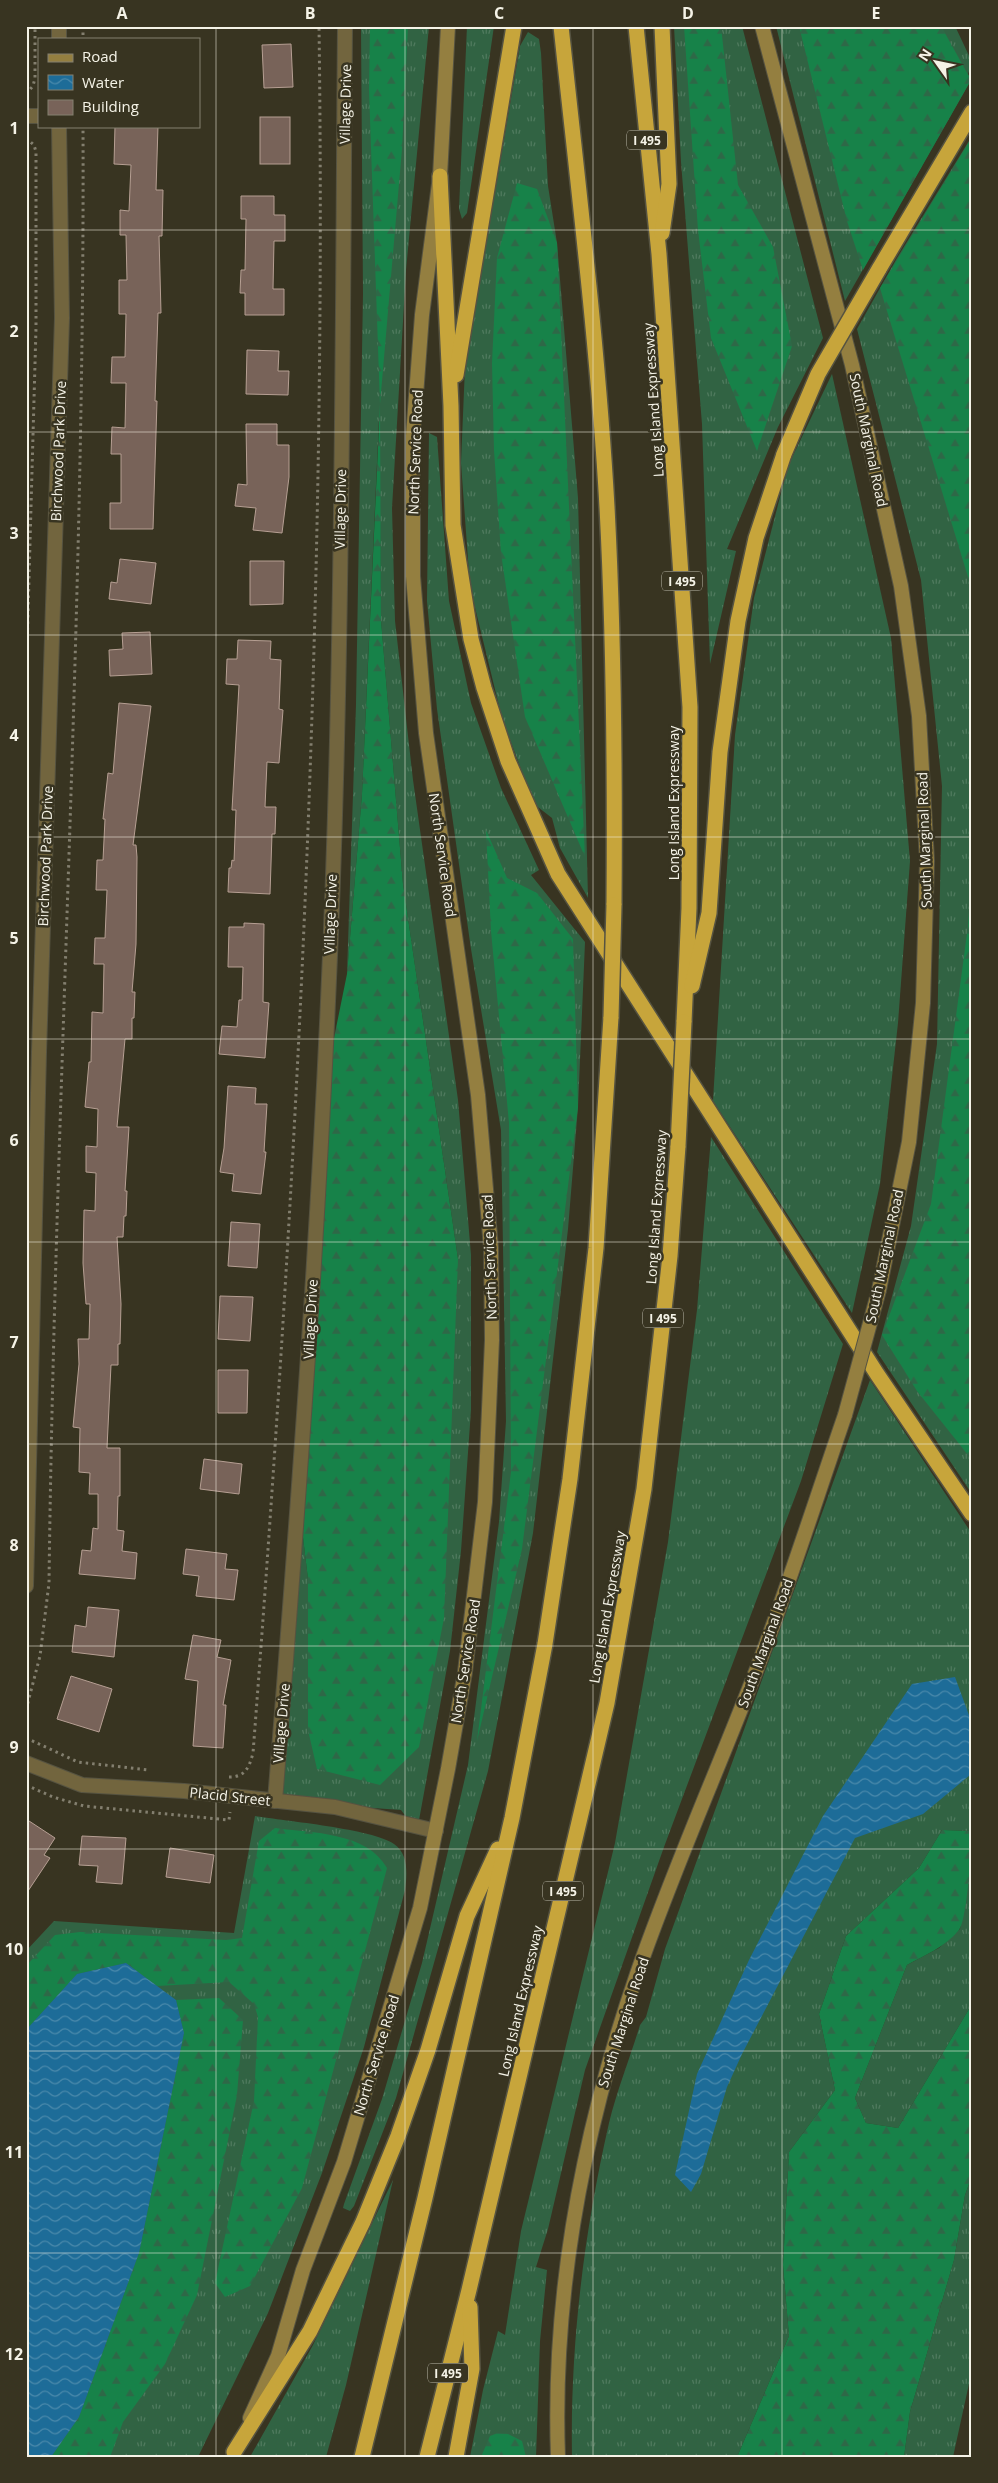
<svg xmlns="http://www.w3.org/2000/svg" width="998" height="2483" font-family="'Open Sans',sans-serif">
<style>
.grass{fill:url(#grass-tufts)}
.forest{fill:url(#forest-firs)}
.water{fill:url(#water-waves)}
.building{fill:#786359;stroke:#b69f93}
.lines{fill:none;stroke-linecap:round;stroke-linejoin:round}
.minor-casing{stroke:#565341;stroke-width:16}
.secondary-casing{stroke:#565341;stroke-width:16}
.motorway-casing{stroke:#565341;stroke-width:18}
.path{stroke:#837f6f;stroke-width:3;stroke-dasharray:2.5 4;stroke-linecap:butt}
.minor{stroke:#72653e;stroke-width:14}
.secondary{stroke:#947f40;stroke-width:14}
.motorway{stroke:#c7a53b;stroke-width:15}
.secondary-bridge-casing{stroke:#565341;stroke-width:16;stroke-linecap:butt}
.motorway-bridge-casing{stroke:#565341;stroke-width:18;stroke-linecap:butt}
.secondary-bridge{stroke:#947f40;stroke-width:14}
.motorway-bridge{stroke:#c7a53b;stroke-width:15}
.grid{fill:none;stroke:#f5f3e7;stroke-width:1;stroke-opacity:0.55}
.labels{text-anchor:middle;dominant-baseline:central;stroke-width:5;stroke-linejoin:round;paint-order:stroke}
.shield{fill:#383421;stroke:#bcbaac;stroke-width:1}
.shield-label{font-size:12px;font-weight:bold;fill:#f5f3e7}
.street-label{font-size:14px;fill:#f5f3e7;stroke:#383421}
.neatline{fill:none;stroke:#f5f3e7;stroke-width:2}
.grid-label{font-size:16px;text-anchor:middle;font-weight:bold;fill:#f5f3e7}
</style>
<defs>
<pattern id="grass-tufts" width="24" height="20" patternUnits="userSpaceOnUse" patternTransform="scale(1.25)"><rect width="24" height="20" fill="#316343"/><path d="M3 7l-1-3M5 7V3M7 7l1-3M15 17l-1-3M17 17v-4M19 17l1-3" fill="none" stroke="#4f7a5e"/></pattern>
<pattern id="forest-firs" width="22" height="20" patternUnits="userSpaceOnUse" patternTransform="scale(1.25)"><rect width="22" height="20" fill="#178249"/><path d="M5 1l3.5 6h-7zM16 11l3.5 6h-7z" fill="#2e6847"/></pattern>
<pattern id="water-waves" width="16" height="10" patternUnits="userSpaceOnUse" patternTransform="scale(1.25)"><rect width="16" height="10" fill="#1d6c98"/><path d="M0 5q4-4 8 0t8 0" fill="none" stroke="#4a89ab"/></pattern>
</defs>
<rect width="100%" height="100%" fill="#383421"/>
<g class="grass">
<path d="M361 26H429L406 270 392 508 395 621 413 780 458 1100 471 1255V1410L461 1551 450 1651 417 1831 401 1810 275 1801 299 1504 308 1579 458 1259 403 884 381 620 379 418 362 794 347 974 356 705 363 294Z"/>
<path d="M467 26H494L467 213 462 219 459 209Z"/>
<path d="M674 26H742L823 338 778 427 727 549 736 551 710 664 702 424 681 162Z"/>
<path d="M776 26H955L972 62 968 74 971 80 845 301Z"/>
<path d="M528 32 539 39 541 53 548 186 557 243 578 498 588 898 560 848 552 818 534 804 502 718 470 587 461 463 465 367 520 46Z"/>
<path d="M972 136V1494L877 1352 911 1226 937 1044 942 786 921 580 857 329 897 258Z"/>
<path d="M832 374 891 638 910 861 898 1023 880 1184 852 1313 713 1101 735 735 754 598 788 466Z"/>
<path d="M429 433 437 437 449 601 471 703 501 788 539 870 531 875 585 942 578 1107 568 1229 533 1533 488 1771 396 2098 354 2206 350 2211 343 2208 344 2204 382 2099 422 1963 468 1765 499 1522 506 1421 501 1130 471 949 437 709 427 601Z"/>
<path d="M711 1137 843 1344 801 1481 664 1847 585 2070 548 2229 536 2267 547 2270 540 2341 536 2457H470L483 2390 498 2331 505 2335 521 2231 615 1843 668 1542 697 1310Z"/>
<path d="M870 1380 972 1534V1831L942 1830 919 1868 846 1936 819 2014 835 2090 789 2152 783 2265 789 2336 737 2457H572C570 2344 584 2233 609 2123 617 2090 630 2058 640 2025L646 2017 665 1949Z"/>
<path d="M255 1816C285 1821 373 1829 394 1844 409 1854 407 1875 405 1890L364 2047 322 2173 268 2313 198 2457H26V1951L54 1921 234 1933Z"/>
<path d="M972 1855V2004L898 2128 866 2123 855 2098 907 1965 939 1948 960 1929Z"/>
<path d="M972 2176V2370L953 2457H904L910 2412 954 2260 965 2195Z"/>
<path d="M393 2180 346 2385 326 2457H250L313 2345Z"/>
</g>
<g class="forest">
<path d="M370 26H408L402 149 380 404 381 620 403 884 458 1259 444 1618 419 1747 380 1785 317 1769 308 1730V1579L299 1504 323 1092 347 974 362 794 380 404 369 90Z"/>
<path d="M684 26H721L738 185 773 247 792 346 757 451 711 338 698 230Z"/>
<path d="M799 26H941L971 80 863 270 847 221Z"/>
<path d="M972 137V590L880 288Z"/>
<path d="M517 183 537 189 557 243 585 857 525 717 501 553 494 450 492 363 497 258Z"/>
<path d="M486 830 507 878 537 893 573 939 578 1107 522 1549 477 1741 511 1472 509 1123 491 931Z"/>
<path d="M972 869V1460L917 1391 882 1335 931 1204 968 926Z"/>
<path d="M275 1828C312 1833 367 1832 387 1868L302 2188 250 2286 225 2297 215 2283 254 2101 258 2017 254 2004 229 1982 157 1986 126 1963 77 1974 26 2030V1966L55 1935 80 1932 226 1940 242 1938 259 1841Z"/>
<path d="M942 1830 972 1831C972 1846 967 1921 959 1930 945 1947 925 1955 907 1965L855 2098 866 2123 898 2128 972 2004V2176L965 2195 954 2260 910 2412 904 2457H737L789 2336 783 2265 789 2152 835 2090 819 2014 846 1936 919 1868Z"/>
<path d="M219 1998 243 2020 237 2095 197 2295 165 2364 123 2422 110 2457H51L79 2417 139 2253 184 2033 176 2000Z"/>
<path d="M498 2433 508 2434 522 2441 526 2457H481L490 2436Z"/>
</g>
<g class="water">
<path d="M955 1677 970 1718V1775L923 1814 855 1838 742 2054 727 2087 701 2174 691 2192 675 2175 697 2074 749 1960 823 1816 912 1684Z"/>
<path d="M126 1963 176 2000 184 2033 139 2253 79 2417 51 2457H26V2030L77 1974Z"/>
</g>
<g class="building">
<path d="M291 44 293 87 264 88 262 45Z"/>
<rect x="260" y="117" width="30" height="47"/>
<path d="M115 126H158L156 190H163L162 236H159L161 313H158L155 401H157L153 529H110V503H121V454H111L112 427 125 428 126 383H111L112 357H125L126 314H119V280H127L126 235H120V210L129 211 131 165 114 164Z"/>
<path d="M241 196H274V215H285V241H274L273 289H284V315H245V293H240L241 270H245L246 219H241Z"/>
<path d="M247 350 279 351 278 371H289L288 395 246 394Z"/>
<path d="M246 424H277V445H289V477L282 533 253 530 256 508 235 506 238 484 247 485Z"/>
<path d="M120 559 156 563 151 604 109 599 111 582 117 583Z"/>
<path d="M250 561H284L283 604 250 605Z"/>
<path d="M150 632 152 674 110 676 109 650 123 649 122 633Z"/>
<path d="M238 640 271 641 270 659 281 660 279 709 283 710 279 763 267 762 265 807H276L275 834H272L270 894 228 892 229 868H231L232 860 234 861 236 810H232L239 685 226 684 227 659H237Z"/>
<path d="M119 703 151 706 133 845H136L137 857 136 944 132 992H135L134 1018H132V1039H125L117 1127H129L125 1191H127L126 1216H124L123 1237H117L121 1304 120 1344H118V1365H111L107 1448H120V1496H118L117 1530 124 1531 122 1551 137 1553 135 1579 79 1574 82 1550 91 1551 93 1528 98 1529V1494H89L90 1473 79 1472 80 1428 73 1427 79 1364 78 1339H89L90 1304H86L83 1263 84 1210 95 1211 96 1173 86 1172V1146L97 1147 98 1109 85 1107 89 1062H91L92 1012 103 1013 104 964H94L95 938H105L107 890H96L97 860H103L105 819H103L108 773 113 774Z"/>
<path d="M244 923 264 924 263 1002 269 1003 265 1058 219 1054 222 1026 237 1027 239 1000H242L243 967H228L229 927H244Z"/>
<path d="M228 1086 256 1088 255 1104H267L264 1152H266L261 1194 232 1191 234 1174 220 1172 224 1148Z"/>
<path d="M231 1222 260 1224 257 1268 228 1266Z"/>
<path d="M220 1296 253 1297 250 1341 218 1339Z"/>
<path d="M218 1370H248L247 1413H218Z"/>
<path d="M204 1459 242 1464 239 1494 200 1489Z"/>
<path d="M186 1549 227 1554 225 1569 238 1570 234 1600 196 1596 199 1576 183 1574Z"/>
<path d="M88 1607 119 1610 114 1657 72 1652 75 1625 86 1627Z"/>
<path d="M193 1635 221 1640 217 1657 231 1660 223 1705H226L223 1748 193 1746 198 1681 185 1679Z"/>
<path d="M71 1676 112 1689 99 1732 57 1719Z"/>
<path d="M26 1819 55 1838 44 1855 50 1858 26 1894Z"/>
<path d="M82 1836 126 1838 122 1884 96 1882 98 1866 79 1865Z"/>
<path d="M170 1848 214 1855 210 1883 166 1877Z"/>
</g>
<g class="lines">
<defs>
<g id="minor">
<path d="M59 26V39"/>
<path d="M26 116H39"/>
<path d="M26 1586 39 1052 62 318 59 126"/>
<path d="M26 1763 82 1785 184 1791 335 1807 436 1831"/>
<path d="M275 1801C303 1448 329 1094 337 740 343 502 343 264 345 26"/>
</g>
<g id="secondary">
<path d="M762 26 852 365 901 586 919 716 927 861 923 1003 909 1142 879 1290"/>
<path d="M250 2418 278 2356 303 2270 344 2162 420 1908 448 1769 465 1672 485 1502 492 1340 491 1248 478 1095 426 733 413 576V436L422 315 440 176 448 26"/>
<path d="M558 2457C552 2293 584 2128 637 1974 674 1867 721 1763 761 1658 791 1578 817 1496 845 1415"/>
</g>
<g id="motorway">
<path d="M561 26C578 186 598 347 607 507 614 640 615 772 614 905"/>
<path d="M636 26 659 254 690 707 689 908 684 1022"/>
<path d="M662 26 669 184 662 233"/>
<path d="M440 176 451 406 453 525 471 639 484 688 508 761 558 874 877 1374 972 1514"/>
<path d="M879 269 972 112"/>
<path d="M456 375 514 26"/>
<path d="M692 986 709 913 720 752 738 621 756 538 784 454"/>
<path d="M234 2452 310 2331 363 2222 398 2136 428 2050 467 1916 498 1849"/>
<path d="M362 2457 425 2198 512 1818 545 1644 570 1479 596 1248 611 1017"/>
<path d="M427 2457 469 2290 607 1703 644 1489 670 1256 678 1146"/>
<path d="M456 2457 472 2369 470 2307"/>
</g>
</defs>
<use href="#minor" class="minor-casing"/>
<use href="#secondary" class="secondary-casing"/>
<use href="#motorway" class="motorway-casing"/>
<g class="path">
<path d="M83 26V39"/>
<path d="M26 94 33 86 35 78V26"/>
<path d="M26 138 34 145 36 152V328L26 686"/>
<path d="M26 1710 40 1656 49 1583C55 1098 85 612 83 126"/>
<path d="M26 1738 78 1762 148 1770"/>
<path d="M229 1777C245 1777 249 1768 253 1753 297 1179 327 603 319 26"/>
<path d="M26 1785 53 1797 84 1806 229 1820 230 1812"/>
</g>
<use href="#minor" class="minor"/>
<use href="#secondary" class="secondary"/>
<use href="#motorway" class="motorway"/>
<defs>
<path id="secondary-bridge" d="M845 1415 879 1290"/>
<g id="motorway-bridge">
<path d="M784 454 818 374 879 269"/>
<path d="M611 1017 614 905"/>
<path d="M678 1146 684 1022"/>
</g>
</defs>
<use href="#secondary-bridge" class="secondary-bridge-casing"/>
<use href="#motorway-bridge" class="motorway-bridge-casing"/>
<use href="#secondary-bridge" class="secondary-bridge"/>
<use href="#motorway-bridge" class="motorway-bridge"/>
</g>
<path class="grid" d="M216 26V2457M405 26V2457M593 26V2457M782 26V2457M26 230H972M26 432H972M26 635H972M26 837H972M26 1039H972M26 1242H972M26 1444H972M26 1646H972M26 1849H972M26 2051H972M26 2253H972"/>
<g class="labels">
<g class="shield">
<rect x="627" y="130.5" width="40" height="19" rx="4"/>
<rect x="662" y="571.5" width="40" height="19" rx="4"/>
<rect x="643" y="1308.5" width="40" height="19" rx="4"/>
<rect x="543" y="1881.5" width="40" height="19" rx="4"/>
<rect x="428" y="2363.5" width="40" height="19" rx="4"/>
</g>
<g class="shield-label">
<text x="647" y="140">I 495</text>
<text x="682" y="581">I 495</text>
<text x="663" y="1318">I 495</text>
<text x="563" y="1891">I 495</text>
<text x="448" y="2373">I 495</text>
</g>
<g class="street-label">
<text transform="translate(345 104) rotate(-89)">Village Drive</text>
<text transform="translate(653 400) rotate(-94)">Long Island Expressway</text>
<text transform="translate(869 440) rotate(78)">South Marginal Road</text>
<text transform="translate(58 451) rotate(-88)">Birchwood Park Drive</text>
<text transform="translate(415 452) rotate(-88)">North Service Road</text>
<text transform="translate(340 509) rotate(-89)">Village Drive</text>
<text transform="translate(673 803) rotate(-90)">Long Island Expressway</text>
<text transform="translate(924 840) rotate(-92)">South Marginal Road</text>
<text transform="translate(443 855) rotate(82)">North Service Road</text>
<text transform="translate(45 856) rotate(-88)">Birchwood Park Drive</text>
<text transform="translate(330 914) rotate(-88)">Village Drive</text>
<text transform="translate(656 1207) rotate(-86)">Long Island Expressway</text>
<text transform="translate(884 1256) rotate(-78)">South Marginal Road</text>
<text transform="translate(489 1257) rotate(-92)">North Service Road</text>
<text transform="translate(310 1319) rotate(-87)">Village Drive</text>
<text transform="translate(607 1607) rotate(-80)">Long Island Expressway</text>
<text transform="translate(765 1643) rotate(-70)">South Marginal Road</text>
<text transform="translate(465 1661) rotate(-81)">North Service Road</text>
<text transform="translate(281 1723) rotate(-85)">Village Drive</text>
<text transform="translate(230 1796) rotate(6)">Placid Street</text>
<text transform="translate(520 2001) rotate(-77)">Long Island Expressway</text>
<text transform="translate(623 2022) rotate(-72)">South Marginal Road</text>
<text transform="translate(376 2055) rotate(-73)">North Service Road</text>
</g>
</g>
<rect width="998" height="2483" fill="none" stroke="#383421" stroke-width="55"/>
<rect x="38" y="38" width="162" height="90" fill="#383421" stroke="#848070"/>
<rect x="48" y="54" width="25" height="8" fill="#947f40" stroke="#848070"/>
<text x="82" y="62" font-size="15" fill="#f5f3e7">Road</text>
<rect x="48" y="75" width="25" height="15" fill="url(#water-waves)" stroke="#848070"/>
<text x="82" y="88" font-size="15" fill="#f5f3e7">Water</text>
<rect x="48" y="100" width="25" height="15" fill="#786359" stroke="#848070"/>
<text x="82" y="112" font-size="15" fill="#f5f3e7">Building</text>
<g transform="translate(936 62) rotate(303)" stroke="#383421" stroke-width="4" paint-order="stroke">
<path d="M0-4L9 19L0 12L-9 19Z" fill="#f5f3e7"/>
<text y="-8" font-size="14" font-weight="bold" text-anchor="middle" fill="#f5f3e7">N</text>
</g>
<rect x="28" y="28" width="942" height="2428" class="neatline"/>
<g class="grid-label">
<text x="122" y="19">A</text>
<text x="310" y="19">B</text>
<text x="499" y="19">C</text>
<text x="688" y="19">D</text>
<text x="876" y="19">E</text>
<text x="14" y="134">1</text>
<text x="14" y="337">2</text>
<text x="14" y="539">3</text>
<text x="14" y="741">4</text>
<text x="14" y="944">5</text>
<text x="14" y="1146">6</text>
<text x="14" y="1348">7</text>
<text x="14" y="1551">8</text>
<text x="14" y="1753">9</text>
<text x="14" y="1955">10</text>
<text x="14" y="2158">11</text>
<text x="14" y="2360">12</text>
</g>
</svg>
